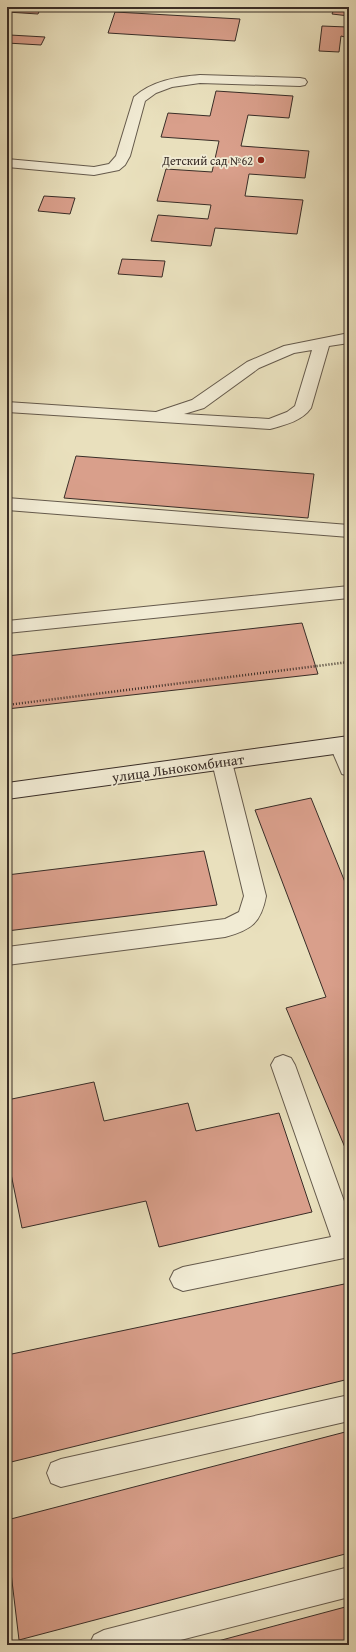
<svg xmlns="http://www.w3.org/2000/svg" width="356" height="1652" font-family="'Gentium Book Plus',serif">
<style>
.building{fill:#d99f8b;stroke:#392d27}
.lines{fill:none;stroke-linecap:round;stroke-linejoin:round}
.lane-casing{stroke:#655a4c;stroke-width:2}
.secondary-casing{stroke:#392d27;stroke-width:2}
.path{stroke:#392d27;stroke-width:2.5;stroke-dasharray:1 2;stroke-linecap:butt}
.lane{fill:#f1ebd4;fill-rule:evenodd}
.secondary{fill:#f1ebd4;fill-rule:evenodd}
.poi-dot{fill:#8f2418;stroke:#f1ebd4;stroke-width:1.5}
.labels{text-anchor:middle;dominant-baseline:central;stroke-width:3.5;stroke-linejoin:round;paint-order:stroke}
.far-poi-label{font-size:12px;fill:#392d27;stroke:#f1ebd4;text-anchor:end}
.street-label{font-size:14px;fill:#392d27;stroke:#f1ebd4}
</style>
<rect width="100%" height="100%" fill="#e9e0bd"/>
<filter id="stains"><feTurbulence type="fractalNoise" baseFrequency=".005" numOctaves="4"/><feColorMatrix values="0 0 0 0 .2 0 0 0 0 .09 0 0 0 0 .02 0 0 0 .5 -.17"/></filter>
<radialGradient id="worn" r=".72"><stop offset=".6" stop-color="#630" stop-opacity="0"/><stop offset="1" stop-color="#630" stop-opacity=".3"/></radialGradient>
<g class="building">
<path d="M7 7H41L38 14 7 12Z"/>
<path d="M335 7H349V16L332 14Z"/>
<path d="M115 12 240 19 235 41 108 33Z"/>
<path d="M322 26 347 27 345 37 341 36 339 52 319 51Z"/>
<path d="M7 31 11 32 10 35 45 37 41 45 7 43Z"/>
<path d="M216 91 293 96 289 118 248 115 241 146 309 151 305 178 249 174 245 196 303 200 297 234 215 228 211 246 151 241 158 215 208 219 211 205 157 201 166 169 212 172 219 141 161 137 168 113 210 116Z"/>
<path d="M44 196 75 198 70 214 38 211Z"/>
<path d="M122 259 165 261 162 277 118 274Z"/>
<path d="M76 456 314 474 308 518 64 498Z"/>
<path d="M302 623 318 674 7 709V656Z"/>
<path d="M311 798 349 892V1157L286 1008 326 997 255 810Z"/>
<path d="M204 851 217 905 7 931V875Z"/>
<path d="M94 1082 104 1121 188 1103 196 1131 279 1113 312 1212 159 1247 146 1201 22 1228 7 1154V1100Z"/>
<path d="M349 1283V1379L7 1463V1355Z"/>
<path d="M349 1431V1553L19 1640 7 1539V1520Z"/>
<path d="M349 1606V1645H203Z"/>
</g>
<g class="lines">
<defs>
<g id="lane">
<path d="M200 75 300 78 305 79 307 82 305 85 300 86 200 83 172 87 156 93 145 101 130 156 125 165 119 170 94 175 7 167V159L94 167 109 164 116 156 134 97C152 81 176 77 200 75Z"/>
<path d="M349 333V343L329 346 311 408C302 421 285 425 270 429L7 412V402L156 412 192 400 247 362 284 346ZM312 350 295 406 287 412 269 419 184 414 204 408 259 368 294 353Z"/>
<path d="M7 498 349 525V537L7 510Z"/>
<path d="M349 586V598L7 633V621Z"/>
<path d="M340 739 347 741 349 744V776L342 774 330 746 333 741Z"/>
<path d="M222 755 229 757 232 762 266 896C261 923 251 930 225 937L7 965V947L225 919 239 912 244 896 212 762 215 757Z"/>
<path d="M283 1055 291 1058 295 1065 349 1215V1257L183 1291 174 1287 170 1279 174 1271 183 1267 331 1237 271 1065 275 1058Z"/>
<path d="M349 1395V1421L61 1487 51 1483 47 1473 51 1463 61 1459Z"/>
<path d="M349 1567V1597L161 1645H89L94 1635 104 1630Z"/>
</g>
<path id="secondary" d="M349 736V752L7 799V783Z"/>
</defs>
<use href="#lane" class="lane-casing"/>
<use href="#secondary" class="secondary-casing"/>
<path class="path" d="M7 705 349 662"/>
<use href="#lane" class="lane"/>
<use href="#secondary" class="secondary"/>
</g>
<circle class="poi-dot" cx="261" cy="160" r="4"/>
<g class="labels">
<g class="far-poi-label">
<text x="253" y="160">Детский сад №62</text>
</g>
<g class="street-label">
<text transform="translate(178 768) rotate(-8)">улица Льнокомбинат</text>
</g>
</g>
<rect width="356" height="1652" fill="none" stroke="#e9e0bd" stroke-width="24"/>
<rect x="8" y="8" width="340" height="1636" fill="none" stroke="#392d27" stroke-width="2"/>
<rect x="12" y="12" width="332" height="1628" fill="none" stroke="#392d27"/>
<rect width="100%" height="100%" filter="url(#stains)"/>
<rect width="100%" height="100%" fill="url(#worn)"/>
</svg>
